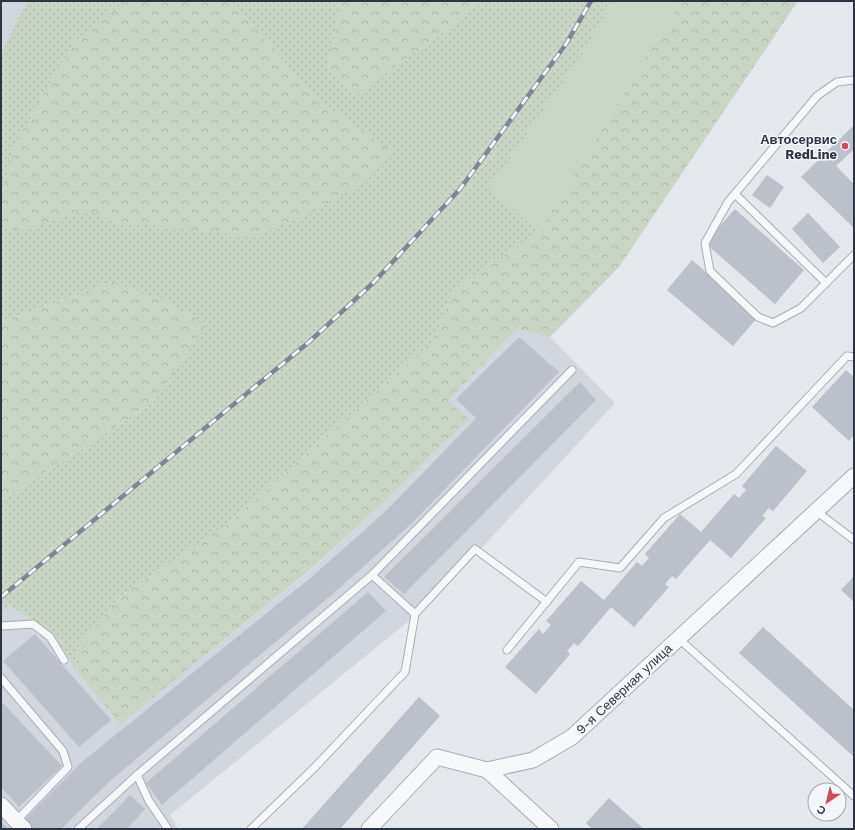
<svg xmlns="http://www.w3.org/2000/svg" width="855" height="830" font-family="'Work Sans',sans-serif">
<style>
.built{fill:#d2d6de}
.grass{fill:url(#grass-dots)}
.forest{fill:url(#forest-crowns)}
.garden{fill:#c9d6c5}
.building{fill:#bbc0ca}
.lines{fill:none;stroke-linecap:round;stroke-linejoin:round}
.service-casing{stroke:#a9aeb7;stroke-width:9}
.minor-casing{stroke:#a9aeb7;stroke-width:17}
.service{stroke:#f7f8fa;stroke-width:7}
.minor{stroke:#f7f8fa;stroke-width:15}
.rail-casing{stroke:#7d8696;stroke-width:4.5}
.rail{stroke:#f4f6f9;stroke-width:3;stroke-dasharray:9;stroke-linecap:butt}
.poi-dot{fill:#d1495b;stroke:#f4f6f9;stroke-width:1.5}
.labels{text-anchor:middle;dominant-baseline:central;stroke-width:3;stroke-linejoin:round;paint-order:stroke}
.poi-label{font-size:13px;font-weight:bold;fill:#2b3445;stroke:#f4f6f9;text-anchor:end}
.street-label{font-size:13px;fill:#2b3445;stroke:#f4f6f9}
</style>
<defs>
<pattern id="grass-dots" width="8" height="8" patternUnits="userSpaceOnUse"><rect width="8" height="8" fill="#c9d6c5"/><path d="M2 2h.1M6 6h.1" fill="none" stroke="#adb8ab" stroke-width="1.8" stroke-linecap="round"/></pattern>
<pattern id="forest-crowns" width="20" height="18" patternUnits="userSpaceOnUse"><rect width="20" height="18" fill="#c9d6c5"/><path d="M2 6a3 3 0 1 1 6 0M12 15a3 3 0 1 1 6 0" fill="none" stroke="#adb8ab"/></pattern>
</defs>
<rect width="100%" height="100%" fill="#e4e7ec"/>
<g class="built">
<path d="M1 1H27L1 53Z"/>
<path d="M517 329 550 337 615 403 432 602 170 815 178 829H1V612L9 605 53 634 77 671 120 723 310 571 382 504 467 419 448 401Z"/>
</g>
<path class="grass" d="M27 1H341L328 70 355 95 462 19 482 1H613L586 49 490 187 538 232 453 290 434 340 225 526 117 599 76 650 77 671 53 634 9 605 1 612V501L154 402 113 282 1 322V53Z"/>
<g class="forest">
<path d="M126 1H231L320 101 394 152 367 181 307 215 252 237 150 225 123 226 86 210 20 231 1 223V210L14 146 73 42Z"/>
<path d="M341 1H482L462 19 355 95 328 70Z"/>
<path d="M681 1H798L619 267 550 337 517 329 448 401 468 419 382 504 310 570 120 724 77 671 76 650 117 599 225 526 434 340 453 290 538 232Z"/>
<path d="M113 282 166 300 206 325 154 402 1 501V322Z"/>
</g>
<path class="garden" d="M613 1H681L538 232 490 187 586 49Z"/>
<g class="building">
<path d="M854 125V149L836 166 854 184V228L801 177Z"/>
<path d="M767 175 784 187 770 208 752 195Z"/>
<path d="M735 209 804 270 775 304 705 243Z"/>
<path d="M808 213 840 247 823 263 792 229Z"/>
<path d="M692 260 758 317 733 346 667 290Z"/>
<path d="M519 337 559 372 411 524 335 592 110 781 61 829H33L25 819 83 761 314 575 387 510 476 418 456 399Z"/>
<path d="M846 370 854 377V435L849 441 812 407Z"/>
<path d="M580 382 596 400 404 594 384 577Z"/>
<path d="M776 446 807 471 773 511 769 508 762 516 766 518 731 558 710 540 676 579 672 576 665 584 669 587 634 627 611 607 578 646 574 643 567 651 570 654 536 694 505 667 539 629 543 634 551 625 546 621 581 581 604 600 637 562 642 566 649 558 645 554 680 514 701 532 734 494 739 498 746 490 742 486Z"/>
<path d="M854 576V602L841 590Z"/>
<path d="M368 592 386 611 162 805 146 783Z"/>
<path d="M763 627 854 710V757L739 653Z"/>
<path d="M35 634 111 720 79 747 3 661Z"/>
<path d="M419 697 440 716 340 829H302Z"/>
<path d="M1 701 62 766 19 807 1 787Z"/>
<path d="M130 795 145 809 127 829H97Z"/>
<path d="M609 798 644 829H592L586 823Z"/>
<path d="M1 822 9 829H1Z"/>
</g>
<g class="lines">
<defs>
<g id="service">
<path d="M854 80 837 82 817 96 728 202 705 243 710 271 758 317 773 323 801 308 854 255"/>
<path d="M735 194 826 283"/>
<path d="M816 511 854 540"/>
<path d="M415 614 475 549 547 602"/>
<path d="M1 626 33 624 50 637 64 660"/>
<path d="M678 638 854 796"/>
<path d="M507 650 579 562 620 568 664 518 736 474 847 356 854 357"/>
<path d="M1 678 63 751 68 767 17 820"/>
<path d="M137 775 149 801 168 829"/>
<path d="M78 829 137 775 372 575 572 370"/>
<path d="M251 829 315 767 405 672 415 614 372 575"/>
</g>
<g id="minor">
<path d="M487 770 551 829"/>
<path d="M1 805 24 829"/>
<path d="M369 829 437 757 487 770 533 760 572 737 854 476"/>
</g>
</defs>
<use href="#service" class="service-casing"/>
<use href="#minor" class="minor-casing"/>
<use href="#service" class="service"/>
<use href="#minor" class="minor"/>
<defs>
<path id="rail" d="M1 597 309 342 374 282 460 189 566 44 591 1"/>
</defs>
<use href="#rail" class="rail-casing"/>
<use href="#rail" class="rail"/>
</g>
<circle class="poi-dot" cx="845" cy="146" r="4"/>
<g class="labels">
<g class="poi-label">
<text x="837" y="139">Автосервис<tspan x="837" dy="15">RedLine</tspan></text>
</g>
<g class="street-label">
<text transform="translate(624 689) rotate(-43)">9-я Северная улица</text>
</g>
</g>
<rect width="855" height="830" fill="none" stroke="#2b3445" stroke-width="4"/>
<g transform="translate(827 802) rotate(215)"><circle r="19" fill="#f4f6f9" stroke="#a4a8b1"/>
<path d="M0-3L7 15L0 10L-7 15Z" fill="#d1495b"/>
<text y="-6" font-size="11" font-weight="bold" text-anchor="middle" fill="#2b3445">С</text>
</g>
</svg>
